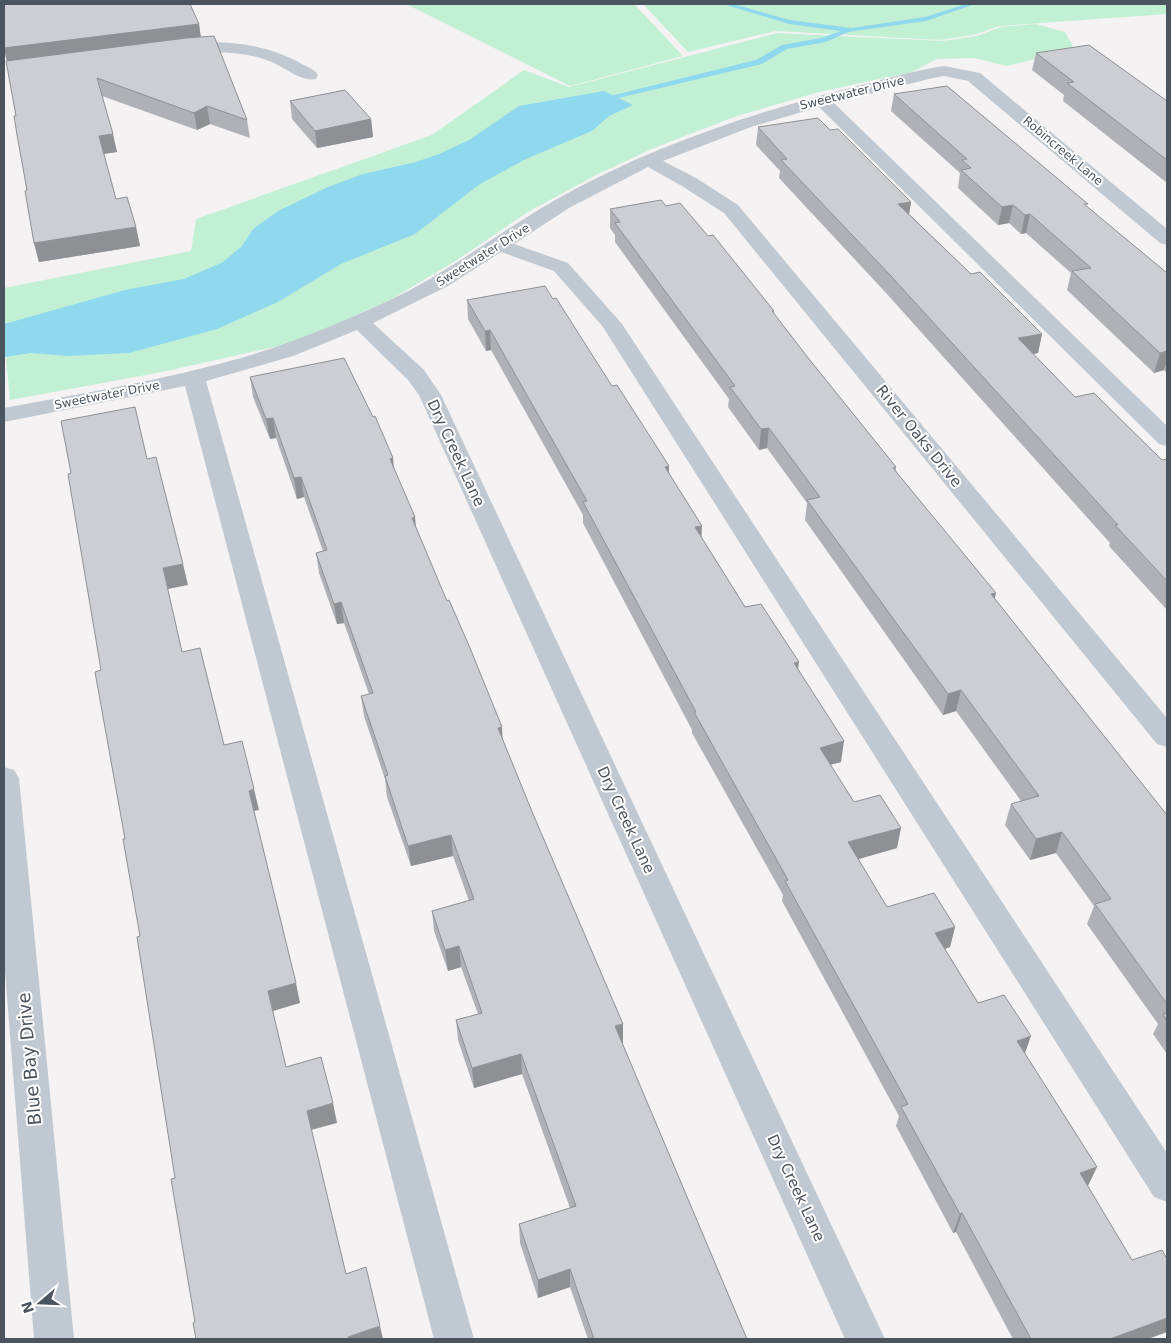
<svg xmlns="http://www.w3.org/2000/svg" width="1171" height="1343" font-family="'DejaVu Sans',sans-serif">
<style>
.green{fill:#c2f0d5}
.water{fill:#90d8ed}
.lines{fill:none;stroke-linecap:round;stroke-linejoin:round}
.stream{fill:#90d8ed;fill-rule:evenodd}
.minor{fill:#c0c9d1;fill-rule:evenodd}
.wall{fill:#afb1b6}
.shaded-wall{fill:#8f9094}
.building{fill:#ccced4;stroke:#8f9094}
.labels{text-anchor:middle;dominant-baseline:central;stroke-width:4;stroke-linejoin:round;paint-order:stroke}
.far-street-label{font-size:12px;fill:#4a5560;stroke:#fff}
.street-label{font-size:15px;fill:#4a5560;stroke:#fff}
.near-street-label{font-size:18px;fill:#4a5560;stroke:#fff}
</style>
<rect width="100%" height="100%" fill="#f4f2f2"/>
<g class="green">
<path d="M406 4H634L683 56 570 86Z"/>
<path d="M643 4H1167V14L1000 26 973 35 940 40 776 31 688 52Z"/>
<path d="M1036 24 1065 32 1073 46 1057 54 1007 66 974 58 937 59 912 72 819 92 734 117 654 148 596 175 528 212 457 260 390 300 297 342 162 372 10 400 4 335V288L191 251 196 219 432 135 524 70 569 87 777 33 942 41 977 36 1001 27Z"/>
</g>
<path class="water" d="M604 91 633 105 609 116 592 131 526 159 480 184 415 234 341 264 278 302 217 329 129 353 68 356 31 353 4 357V324L125 290 184 279 223 262 242 246 253 229 278 211 328 187 363 174 416 162 439 154 469 140 519 106Z"/>
<g class="lines">
<path class="stream" d="M723 4H733L790 20 851 28 925 17 966 4H975L926 21 848 32 826 42 787 49 762 64 614 99V95L756 60 782 45 821 38 841 31 789 24Z"/>
<g class="minor">
<path d="M199 42C235 41 270 46 302 64 308 67 315 70 318 75L316 79C303 82 288 70 276 64 246 50 213 51 180 54L174 52 172 49 174 46Z"/>
<path d="M944 66 980 73 1167 229V245L1160 243 968 81 944 76 933 78 834 103 1167 426V446L1159 444 819 107 751 127 663 161 696 178 738 205 1167 718V747L1157 744 724 213 682 186 648 167 569 208 514 244 568 263 622 324 1167 1153V1202L1154 1197 603 327 554 271 501 252 448 286 373 323 424 370 441 395 885 1339H845L419 395 408 380 357 330 293 356 206 381 474 1339H434L185 386 4 422V408C84 393 164 380 241 358 292 343 340 323 388 301 448 273 499 232 557 199 649 147 749 114 850 88 881 80 912 71 944 66Z"/>
<path d="M4 767 14 770 19 778 74 1339H34L4 959Z"/>
</g>
</g>
<g class="wall">
<path d="M4 4 199 24 201 37 247 120 250 138 210 124 197 130 102 96 117 152 104 154 116 199 136 227 140 246 39 262 34 243 16 116 7 61 4 50Z"/>
<path d="M1036 53 1167 101V183L1063 101 1064 95 1032 70Z"/>
<path d="M894 94 1087 207 1167 273V373L1164 370 1154 373 1067 290 1071 273 1026 233 1021 234 1009 223 998 225 958 188 960 173 891 111Z"/>
<path d="M290 101 371 119 373 137 317 148 292 119Z"/>
<path d="M758 127 830 130 911 202 909 214 971 274 1042 334 1038 353 1033 354 1075 397 1162 460 1167 459V610L1109 546 1110 543 887 294 779 178 780 171 756 145Z"/>
<path d="M666 206 708 236 774 311V314L809 359 896 467V471L995 599 1167 815V1054L1153 1034 1158 1024 1087 924 1094 906 1056 853 1030 860 1005 825 1011 804 1021 801 956 711 943 715 805 520 807 503 767 448 759 450 728 407 729 399 615 242V235L610 228V209Z"/>
<path d="M553 299 612 386 669 466V472L702 538 745 607 798 668 841 762 830 765 854 802 897 848 858 859 887 907 955 927 950 947 945 949 978 1003 1025 1053 1088 1186 1148 1339H1013L956 1232 953 1233 896 1126 899 1116 782 901 783 895 692 733V730L583 523V515L491 350 486 351 468 319 467 300Z"/>
<path d="M250 377 394 468 416 529 502 738 623 1044H622L747 1339H588L570 1287 538 1298 520 1243 519 1224 570 1208 522 1074 474 1088 458 1040 456 1020 478 1014 461 967 448 971 434 931 432 911 469 901 453 856 411 866 387 797 385 779 364 716 361 696 369 694 344 623 337 624 319 573 316 553 323 551 304 497 297 499 276 438 270 439 253 397Z"/>
</g>
<g class="shaded-wall">
<path d="M199 24 201 40 8 65 4 50V46Z"/>
<path d="M207 106 210 124 197 130 194 113Z"/>
<path d="M371 119 373 137 317 148 315 131Z"/>
<path d="M113 134 117 152 103 154 99 136Z"/>
<path d="M911 202 908 221 898 204Z"/>
<path d="M1013 205 1009 223 998 225 1002 207Z"/>
<path d="M1030 214 1026 233 1021 234 1025 215Z"/>
<path d="M136 227 140 246 39 262 34 243Z"/>
<path d="M490 330 491 350 486 351 485 331Z"/>
<path d="M1042 334 1038 353 1013 358 1018 338Z"/>
<path d="M1167 351V361L1164 370 1154 373 1160 353Z"/>
<path d="M273 418 276 438 270 439 266 419Z"/>
<path d="M769 428 767 448 759 450 761 429Z"/>
<path d="M393 458 395 479 390 459Z"/>
<path d="M669 466 668 486 665 467Z"/>
<path d="M301 477 304 497 297 499 294 478Z"/>
<path d="M415 517 417 538 412 518Z"/>
<path d="M702 526 701 546 695 527Z"/>
<path d="M183 564 188 585 168 589 163 568Z"/>
<path d="M996 593 991 614V594Z"/>
<path d="M341 602 344 623 337 624 334 604Z"/>
<path d="M799 662 796 683 794 663Z"/>
<path d="M961 690 956 711 943 715 948 694Z"/>
<path d="M502 727 503 748 498 728Z"/>
<path d="M844 741 841 762 817 768 820 748Z"/>
<path d="M254 789 259 810 254 811 249 791Z"/>
<path d="M901 828 897 848 845 863 848 842Z"/>
<path d="M1062 832 1056 853 1030 860 1036 839Z"/>
<path d="M451 835 453 856 411 866 408 846Z"/>
<path d="M955 927 950 947 930 953 935 933Z"/>
<path d="M459 946 461 967 448 971 445 950Z"/>
<path d="M296 983 300 1003 273 1011 268 991Z"/>
<path d="M623 1024V1044L614 1046 615 1026Z"/>
<path d="M1031 1036 1024 1056 1017 1041Z"/>
<path d="M521 1054 522 1074 474 1088 472 1068Z"/>
<path d="M333 1103 337 1123 311 1130 307 1111Z"/>
<path d="M1097 1167 1088 1186 1080 1173Z"/>
<path d="M962 1213 956 1232 953 1233 960 1214Z"/>
<path d="M570 1269V1287L538 1298V1280Z"/>
<path d="M1167 1318V1332L1148 1339H1110Z"/>
<path d="M380 1326 383 1339H349L348 1337Z"/>
</g>
<g class="building">
<path d="M4 4H190L199 24 4 48Z"/>
<path d="M214 36 247 120 207 106 194 113 97 78 113 134 99 136 116 199 127 197 136 227 34 243 25 191 27 190 17 135 14 116H16L6 61 186 38Z"/>
<path d="M1089 45 1167 101V160L1067 83 1074 82 1036 53Z"/>
<path d="M947 86 1088 204H1084L1167 273V351L1160 353 1072 271 1091 268 1030 214 1025 215 1013 205 1002 207 961 170 971 168 962 160 967 159 894 94Z"/>
<path d="M345 90 371 119 315 131 290 101Z"/>
<path d="M818 118 830 130 838 129 911 202 898 204 971 274 980 272 1042 334 1018 338 1075 397 1094 393 1162 460 1167 459V581L1115 525H1118L890 275 781 160 787 159 758 127Z"/>
<path d="M661 200 666 206 680 203 708 236 713 235 774 311H772L809 359 896 467 893 468 996 593 991 594 1167 815V1004L1095 904 1111 899 1062 832 1036 839 1011 804 1039 796 961 690 948 694 807 500 820 497 769 428 761 429 730 387 735 386 615 223 620 222 610 209Z"/>
<path d="M545 286 553 299 556 298 612 386 617 385 669 466 665 467 702 526 695 527 745 607 761 604 799 662 794 663 844 741 820 748 854 802 880 795 901 828 848 842 887 907 934 893 955 927 935 933 978 1003 1004 995 1031 1036 1017 1041 1097 1167 1080 1173 1132 1260 1162 1250 1167 1259V1318L1110 1339H1031L962 1213 960 1214 901 1107 908 1104 785 881 788 880 694 712H696L583 502 587 501 490 330 485 331 467 300Z"/>
<path d="M344 358 373 417 375 416 393 458 390 459 415 517 412 518 447 601 449 600 470 648 502 727 498 728 533 814 623 1024 615 1026 747 1339H594L570 1269 538 1280 519 1224 576 1206 521 1054 472 1068 456 1020 482 1013 459 946 445 950 432 911 474 899 451 835 408 846 385 776 388 775 361 696 373 693 341 602 334 604 316 553 327 550 301 477 294 478 273 418 266 419 250 377Z"/>
<path d="M135 407 147 459 156 457 183 564 163 568 182 652 200 648 224 745 242 741 254 789 249 791 296 983 268 991 286 1067 321 1057 333 1103 307 1111 346 1274 366 1267 380 1326 348 1337 349 1339H196L193 1323 195 1322 171 1179 175 1178 137 937 140 936 123 839H125L95 672 101 670 68 474 71 473 61 421Z"/>
<path d="M1167 1013V1021L1163 1014Z"/>
</g>
<g class="labels">
<g class="far-street-label">
<text transform="translate(852 93) rotate(-14)">Sweetwater Drive</text>
<text transform="translate(1063 151) rotate(40)">Robincreek Lane</text>
<text transform="translate(483 255) rotate(-32)">Sweetwater Drive</text>
<text transform="translate(107 395) rotate(-11)">Sweetwater Drive</text>
</g>
<g class="street-label">
<text transform="translate(919 436) rotate(51)">River Oaks Drive</text>
<text transform="translate(456 453) rotate(65)">Dry Creek Lane</text>
<text transform="translate(626 820) rotate(65)">Dry Creek Lane</text>
<text transform="translate(796 1188) rotate(65)">Dry Creek Lane</text>
</g>
<g class="near-street-label">
<text transform="translate(29 1059) rotate(-95)">Blue Bay Drive</text>
</g>
</g>
<rect width="1171" height="1343" fill="none" stroke="#4a5560" stroke-width="10"/>
<g transform="translate(40 1303) rotate(251)" stroke="#ffffff" stroke-width="4" paint-order="stroke">
<path d="M0-4L9 19L0 12L-9 19Z" fill="#4a5560"/>
<text y="-8" font-size="14" font-weight="bold" text-anchor="middle" fill="#4a5560">N</text>
</g>
</svg>
